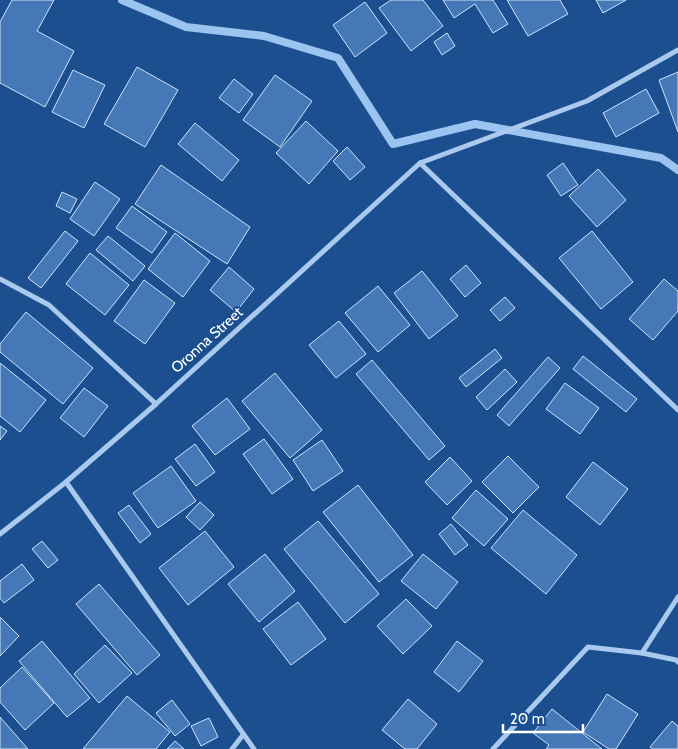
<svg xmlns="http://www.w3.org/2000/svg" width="678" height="749" font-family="Cabin,sans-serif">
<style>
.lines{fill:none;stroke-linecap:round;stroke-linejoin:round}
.stream{stroke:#9cc4f0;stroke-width:8}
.building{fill:#4478b7;stroke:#cfe3fa}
.street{stroke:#a9c9ee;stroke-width:5}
.labels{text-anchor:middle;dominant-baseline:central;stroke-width:4;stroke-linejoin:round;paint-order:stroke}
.street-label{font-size:15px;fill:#fff;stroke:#1b4f8f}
</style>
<rect width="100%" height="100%" fill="#1b4f8f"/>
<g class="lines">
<path class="stream" d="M122 0 186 27 264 36 338 58 393 144 475 124 661 158 678 170"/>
</g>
<g class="building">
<path d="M12 0H54L37 31 74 51 45 107 0 83V22Z"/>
<path d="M391 0H423L443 26 411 51 379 8Z"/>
<path d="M443 0H493L508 24 493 33 475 4 454 18Z"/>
<path d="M507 0H560L568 14 528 36Z"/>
<path d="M596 0H626L603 13Z"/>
<path d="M365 2 387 33 355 57 333 25Z"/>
<path d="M447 33 455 46 442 55 434 42Z"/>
<path d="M137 67 178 90 145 147 104 124Z"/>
<path d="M73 70 105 85 84 128 52 112Z"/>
<path d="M678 72V132L659 80Z"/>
<path d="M275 75 312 101 280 147 243 120Z"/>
<path d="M234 79 253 94 239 113 219 98Z"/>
<path d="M646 89 659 113 616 137 603 113Z"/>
<path d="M306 121 338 151 309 184 276 153Z"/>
<path d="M195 123 239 160 222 181 178 144Z"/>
<path d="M347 147 365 167 350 180 333 161Z"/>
<path d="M563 163 578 185 561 196 547 175Z"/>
<path d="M161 165 250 227 227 264 135 204Z"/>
<path d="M598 169 626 200 597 227 569 196Z"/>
<path d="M95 182 120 199 94 236 70 219Z"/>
<path d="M62 192 77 199 70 213 56 206Z"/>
<path d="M132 206 167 232 152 253 116 228Z"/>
<path d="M65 231 78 241 41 288 28 278Z"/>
<path d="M592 231 633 282 601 309 559 258Z"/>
<path d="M175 233 210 261 183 297 148 269Z"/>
<path d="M108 236 145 266 133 281 96 250Z"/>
<path d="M90 253 129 285 105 315 66 284Z"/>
<path d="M466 265 481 283 465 297 450 279Z"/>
<path d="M229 267 254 289 236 312 210 290Z"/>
<path d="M422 271 458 316 429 339 394 293Z"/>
<path d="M664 279 678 291V311L653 340 629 319Z"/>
<path d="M144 280 175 303 145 344 114 321Z"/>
<path d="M378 286 410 325 378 352 345 313Z"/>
<path d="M505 297 515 308 500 321 490 310Z"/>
<path d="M26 312 93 368 63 404 0 352V344Z"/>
<path d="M339 321 366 354 336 378 309 345Z"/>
<path d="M495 349 502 358 466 387 459 378Z"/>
<path d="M583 356 637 399 626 412 573 369Z"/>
<path d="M548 357 560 368 509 426 497 415Z"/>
<path d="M372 360 445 446 429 460 356 374Z"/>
<path d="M0 363 46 400 20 432 0 416Z"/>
<path d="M505 369 517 382 487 410 476 397Z"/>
<path d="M275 373 322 430 290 458 242 401Z"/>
<path d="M565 383 599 408 580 434 546 409Z"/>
<path d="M84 388 108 406 84 437 60 418Z"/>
<path d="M227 398 250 429 215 455 192 426Z"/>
<path d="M0 426 7 431 0 440Z"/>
<path d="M264 439 293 479 272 494 243 454Z"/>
<path d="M322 440 343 471 313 491 293 460Z"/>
<path d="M195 444 215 472 196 486 175 459Z"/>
<path d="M508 456 539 487 513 513 482 482Z"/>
<path d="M450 457 472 481 447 505 425 482Z"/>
<path d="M593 462 628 489 600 525 566 497Z"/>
<path d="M171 466 196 501 158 528 133 493Z"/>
<path d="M358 485 413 555 379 582 323 512Z"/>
<path d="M476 490 508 519 484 546 452 518Z"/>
<path d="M200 502 214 515 200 530 186 517Z"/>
<path d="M129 505 151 534 140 543 118 513Z"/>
<path d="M523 510 577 555 546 594 491 548Z"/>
<path d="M318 521 379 594 345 623 284 549Z"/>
<path d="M451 524 468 545 455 555 439 534Z"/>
<path d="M205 531 234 567 188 605 159 568Z"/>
<path d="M42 541 58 560 48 568 32 549Z"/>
<path d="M265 554 295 591 259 622 228 584Z"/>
<path d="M423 554 458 582 436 609 401 581Z"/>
<path d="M22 564 34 580 4 603 0 598V581Z"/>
<path d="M99 584 160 655 137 675 76 604Z"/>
<path d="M406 599 432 626 403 654 377 626Z"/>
<path d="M298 602 326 639 291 665 263 629Z"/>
<path d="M0 617 19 636 0 656Z"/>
<path d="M42 641 90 698 67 717 19 661Z"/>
<path d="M457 641 483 661 459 692 434 672Z"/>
<path d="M105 645 132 673 99 703 74 674Z"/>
<path d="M22 667 54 703 25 730 0 702V688Z"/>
<path d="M607 694 638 714 616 749H609L583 732Z"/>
<path d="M127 696 170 732 156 749H83Z"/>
<path d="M408 699 437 724 417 749H405L382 730Z"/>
<path d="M172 700 190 724 175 736 156 713Z"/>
<path d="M552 709 602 749H546L549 745 533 733Z"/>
<path d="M0 717 28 749H0Z"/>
<path d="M209 718 218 737 201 746 191 726Z"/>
<path d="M672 721 678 726V749H653L650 747Z"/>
<path d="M175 741 184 749H167Z"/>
</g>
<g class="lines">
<g class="street">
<path d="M420 163 678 410"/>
<path d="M0 279 49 305 156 404"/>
<path d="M66 482 254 749"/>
<path d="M0 534 66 482 156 404 420 163 587 101 678 50"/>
<path d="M642 653 678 597"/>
<path d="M232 749 243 735"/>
<path d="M493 749 588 647 642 653 676 660 678 662"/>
</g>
</g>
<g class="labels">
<g class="street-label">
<text transform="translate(207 340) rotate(-42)">Oronna Street</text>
</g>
</g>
<path d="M503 724v8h80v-8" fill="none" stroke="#ffffff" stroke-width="2.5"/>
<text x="510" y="724" font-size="15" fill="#ffffff" stroke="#1b4f8f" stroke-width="4" paint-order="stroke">20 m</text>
</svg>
